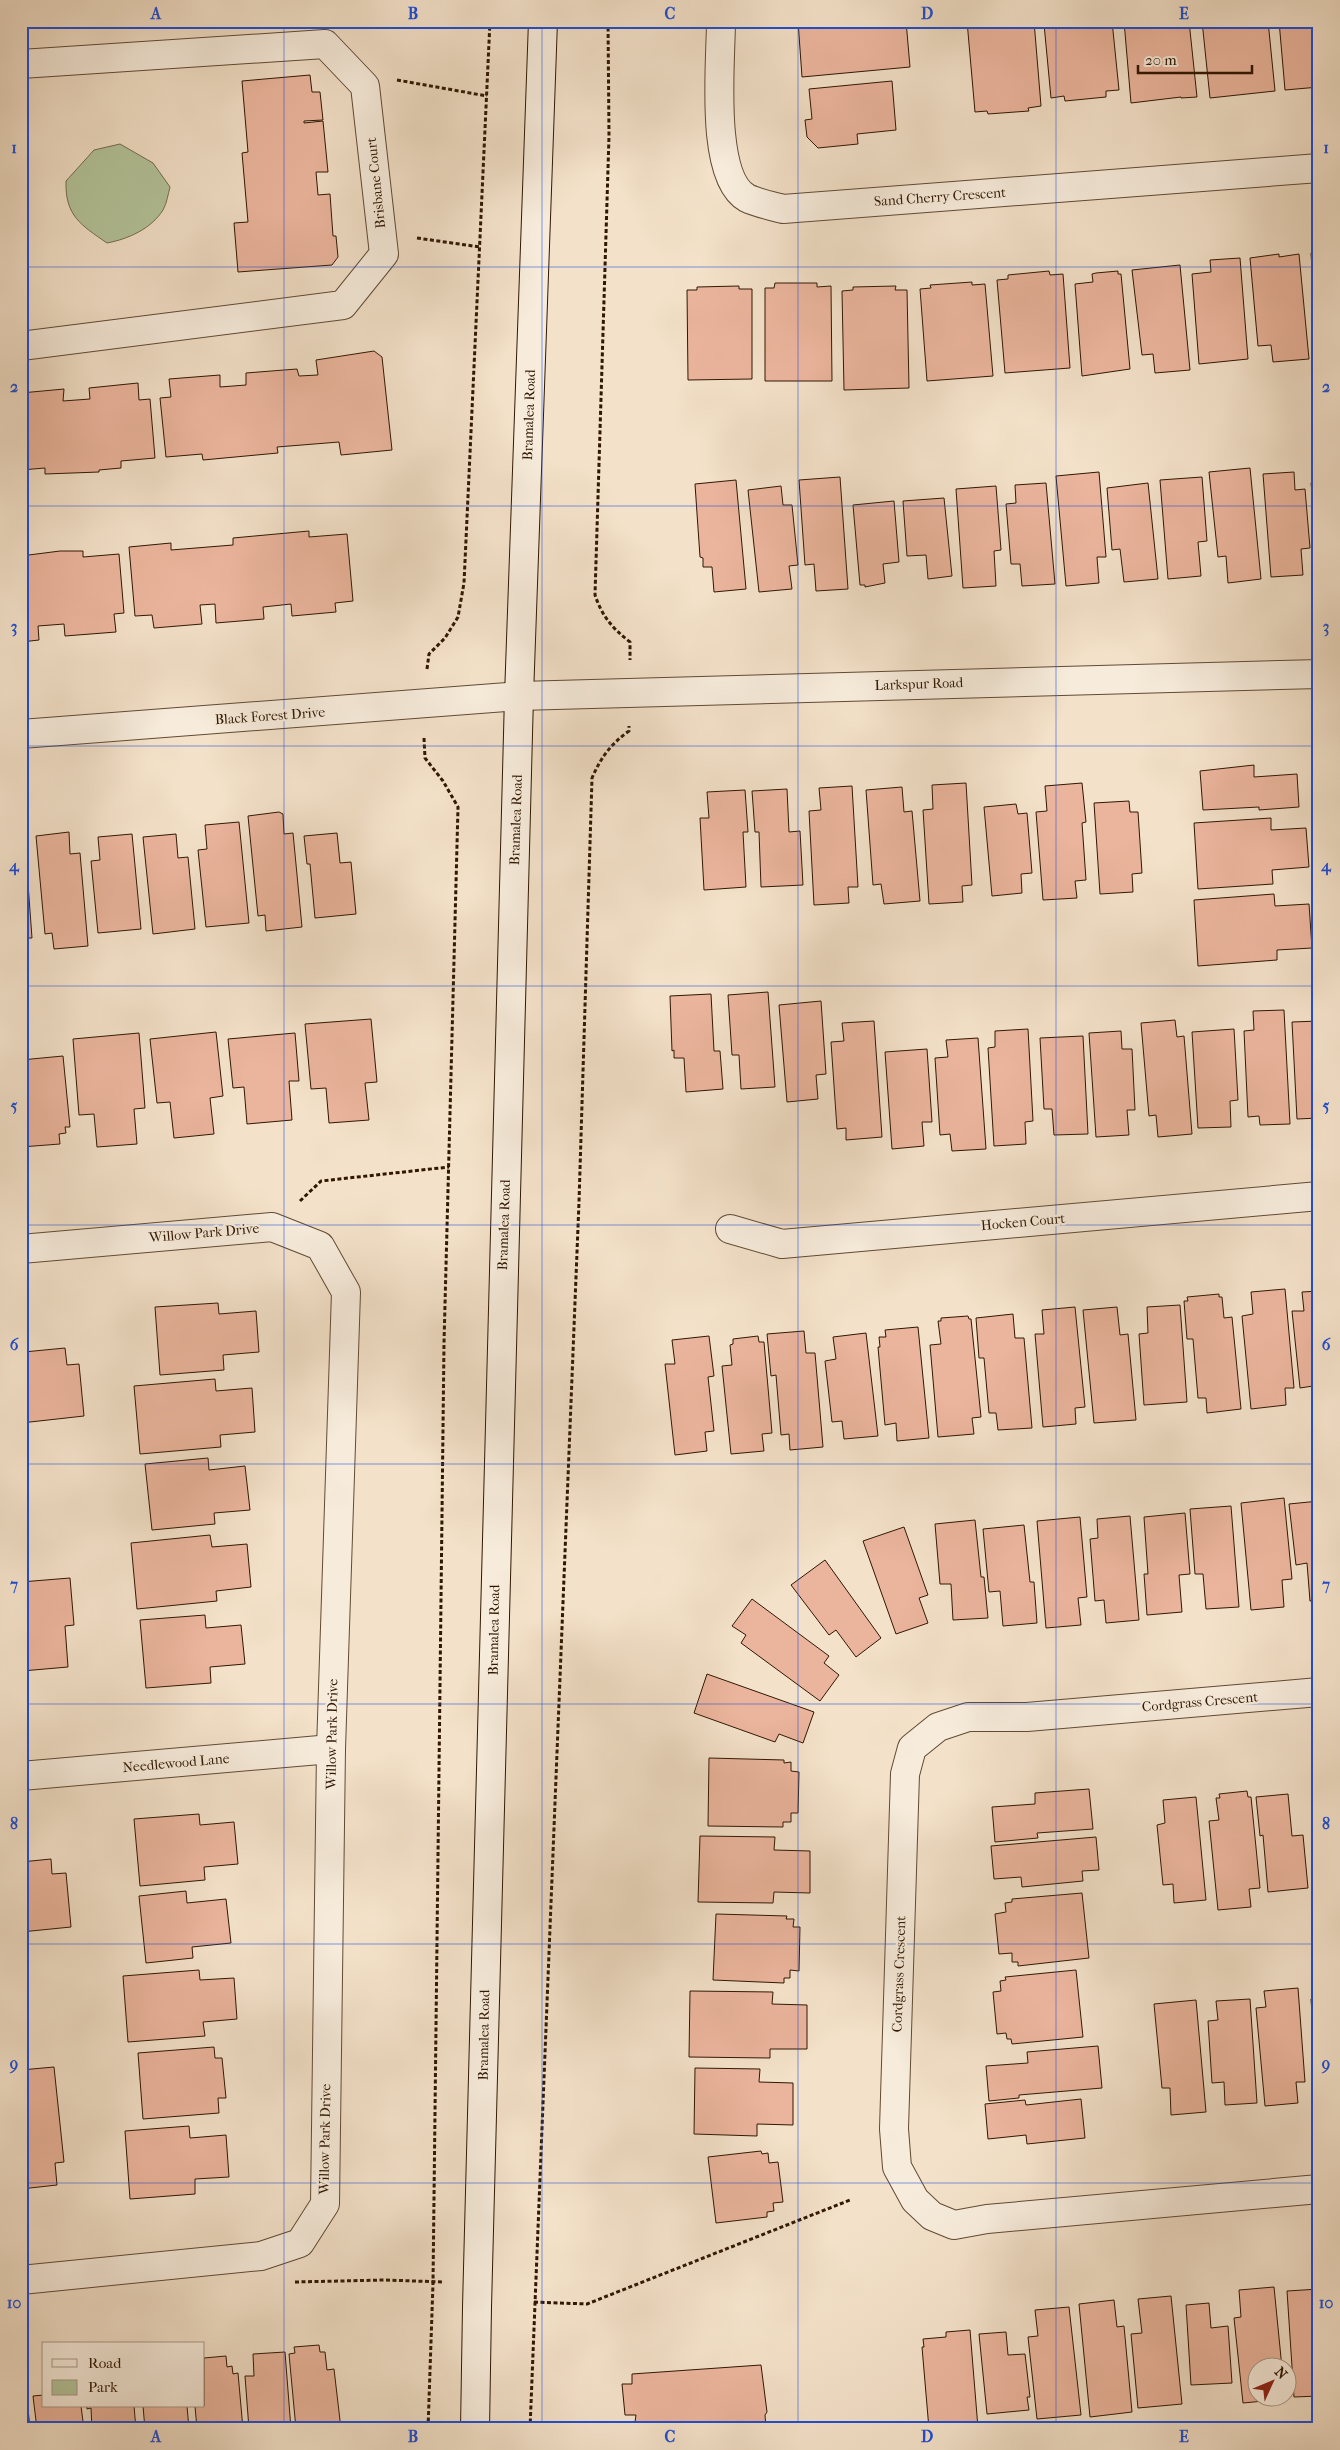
<svg xmlns="http://www.w3.org/2000/svg" width="1340" height="2450" font-family="'IM FELL French Canon',serif">
<style>
.green{fill:#b4c49b;stroke:#726e4e}
.building{fill:#ebb59d;stroke:#301702}
.lines{fill:none;stroke-linecap:round;stroke-linejoin:round}
.minor-casing{stroke:#614a34;stroke-width:30}
.secondary-casing{stroke:#301702;stroke-width:30}
.path{stroke:#301702;stroke-width:3;stroke-dasharray:4 2.5;stroke-linecap:butt}
.minor{stroke:#f7ecdc;stroke-width:28}
.secondary{stroke:#f7ecdc;stroke-width:28}
.grid{fill:none;stroke:#1d4ed8;stroke-width:1;stroke-opacity:0.55}
.labels{text-anchor:middle;dominant-baseline:central;stroke-width:4.5;stroke-linejoin:round;paint-order:stroke}
.street-label{font-size:14px;fill:#301702;stroke:#f7ecdc}
.neatline{fill:none;stroke:#1d4ed8;stroke-width:2}
.grid-label{font-size:16px;text-anchor:middle;font-weight:bold;fill:#1d4ed8}
</style>
<rect width="100%" height="100%" fill="#f3e1c9"/>
<filter id="stains"><feTurbulence type="fractalNoise" baseFrequency=".004" numOctaves="4"/><feColorMatrix values="0 0 0 0 .2 0 0 0 0 .09 0 0 0 0 .02 0 0 0 .5 -.17"/></filter>
<radialGradient id="worn" r=".72"><stop offset=".6" stop-color="#630" stop-opacity="0"/><stop offset="1" stop-color="#630" stop-opacity=".3"/></radialGradient>
<path class="green" d="M120 144 153 163 170 187C168 194 167 203 163 210 151 229 128 239 107 243 81 225 65 216 66 181L94 150Z"/>
<g class="building">
<path d="M798 21H906L910 67 802 77Z"/>
<path d="M967 21H1034L1041 106 1028 108 1029 111 988 114 987 111 975 112Z"/>
<path d="M1066 21H1112L1119 90 1106 91V97L1065 101 1064 96 1051 98 1044 24Z"/>
<path d="M1124 21H1189L1197 97 1181 98V97L1131 103Z"/>
<path d="M1202 21H1268L1275 91 1210 98Z"/>
<path d="M1279 21H1319V87L1285 90Z"/>
<path d="M310 75 312 92H320L323 120 304 121V123L323 121 328 172H316L318 195 330 194 333 236H336L338 257 332 265 238 272 234 223 248 222 242 153 248 152 242 81Z"/>
<path d="M892 81 896 130 857 134 858 144 818 148 807 137 805 120 812 119 809 89Z"/>
<path d="M1311 253H1319V362H1318Z"/>
<path d="M21 254 25 298 21 299Z"/>
<path d="M1279 254V257L1299 254 1309 359 1273 362 1271 345 1258 346 1250 258Z"/>
<path d="M1240 258 1248 359 1199 364 1192 274 1211 272 1210 260Z"/>
<path d="M1180 265 1190 370 1155 373 1153 354 1142 355 1132 270Z"/>
<path d="M1049 271 1050 275 1063 274 1070 368 1005 373 997 280 1008 279V275Z"/>
<path d="M1118 271V274H1121L1130 369 1082 376 1075 284 1093 282 1092 274 1096 273Z"/>
<path d="M972 282V285L985 284 993 376 927 381 920 289 931 288 930 285Z"/>
<path d="M775 283H817V287L831 286 832 381H765V288H774Z"/>
<path d="M739 286V289H752V379L688 380 687 290H697V287Z"/>
<path d="M896 286 895 290H907L909 388 844 390 842 291 853 290V287Z"/>
<path d="M374 351 382 357 392 450 341 455 339 442 277 447 278 453 203 460 202 454 166 457 160 398 171 397 169 379 220 375V387L246 385V373L297 369 299 376 318 375 316 360Z"/>
<path d="M138 383 139 400 150 399 155 458 121 461V468L99 470V472L45 474V468L21 470V393L64 389 63 401 90 399 89 388Z"/>
<path d="M1250 468 1261 579 1228 583 1226 556 1218 557 1209 472Z"/>
<path d="M1099 472 1106 557H1097L1099 583 1066 586 1056 476Z"/>
<path d="M1294 472 1295 490 1305 489 1310 548 1301 549 1303 575 1271 577 1263 474Z"/>
<path d="M840 477 848 589 816 591 814 564 805 565 799 480Z"/>
<path d="M1202 477 1207 541 1198 542 1201 576 1168 579 1160 480Z"/>
<path d="M736 480 746 589 714 592 712 567H703V558L700 557 695 484Z"/>
<path d="M1319 482V548L1318 549 1311 483Z"/>
<path d="M1046 483 1055 584 1022 586 1020 564H1011L1006 504 1016 503 1015 485Z"/>
<path d="M1148 483 1158 579 1124 582 1120 549 1112 550 1107 488Z"/>
<path d="M781 486 783 505H792L798 565 789 566 792 589 759 592 748 490Z"/>
<path d="M996 486 1001 550 994 551 996 586 963 588 956 489Z"/>
<path d="M944 498 952 576 928 579 926 555 907 556 903 501Z"/>
<path d="M894 501 899 562 883 564 885 583 865 587V585H860L853 505Z"/>
<path d="M309 531V537L347 534 353 601 335 603 336 612 292 616 291 604 263 607 264 619 216 623 215 604 200 605 202 624 154 628 152 615 135 616 129 547 171 543V550L233 545V538Z"/>
<path d="M60 551H83V557L119 554 124 613 114 614 116 632 65 636 64 624 38 626 39 640 21 642V556Z"/>
<path d="M1254 765V777L1297 774 1299 807 1259 810V807L1203 810 1200 771Z"/>
<path d="M966 783 972 885 962 886 963 902 929 904 923 810 933 809 932 785Z"/>
<path d="M1082 783 1086 822 1082 823 1086 880 1075 881 1077 898 1043 900 1036 812 1047 811 1045 786Z"/>
<path d="M852 786 858 887H848L849 903 814 905 809 811 821 810 819 788Z"/>
<path d="M902 787 904 812 912 811 920 901 884 904 881 884 873 885 866 790Z"/>
<path d="M787 789 789 832 800 831 803 885 761 887 759 832H755L752 791Z"/>
<path d="M745 790 748 832H743L746 887 704 890 700 818H709L707 792Z"/>
<path d="M1129 801 1130 812H1138L1142 873 1132 874 1133 892 1100 894 1094 803Z"/>
<path d="M1016 804 1018 814 1027 813 1032 873 1021 874 1022 893 992 896 984 807Z"/>
<path d="M279 812 283 814 284 834 293 833 302 927 266 931 265 915 258 916 248 816Z"/>
<path d="M1271 818V830L1306 828 1309 867 1272 870 1273 884 1198 889 1194 823Z"/>
<path d="M239 822 249 923 206 927 198 850 207 849 205 825Z"/>
<path d="M69 832 70 854 80 853 88 946 54 949 52 933 45 934 36 836Z"/>
<path d="M337 833 340 863 351 862 356 914 315 918 310 864H307L304 836Z"/>
<path d="M132 834 141 929 98 933 91 861 100 860 98 837Z"/>
<path d="M176 834 178 858 188 857 195 929 153 934 143 837Z"/>
<path d="M21 843H25L32 938H21Z"/>
<path d="M1274 894 1275 906 1309 904 1312 948 1277 950V960L1198 966 1194 900Z"/>
<path d="M768 992 775 1087 741 1089 739 1055H732L728 995Z"/>
<path d="M711 994 714 1051H720L723 1089 686 1092 684 1058H674V1050L672 1051 670 996Z"/>
<path d="M821 1001 826 1074 816 1075 818 1099 787 1102 779 1005Z"/>
<path d="M1284 1010 1290 1124 1260 1125 1259 1116 1248 1117 1244 1031 1254 1030 1253 1011Z"/>
<path d="M371 1019 377 1082 365 1083 369 1120 329 1123 326 1088 311 1089 305 1024Z"/>
<path d="M1175 1020 1177 1037 1184 1036 1192 1134 1158 1137 1156 1115 1149 1116 1141 1023Z"/>
<path d="M874 1021 882 1137 846 1140V1128L837 1129 831 1042 844 1041 842 1023Z"/>
<path d="M1319 1021V1118L1297 1119 1292 1022Z"/>
<path d="M1028 1029 1033 1121 1025 1122 1026 1144 994 1146 988 1048 995 1047V1031Z"/>
<path d="M1234 1029 1238 1100 1230 1101 1231 1127 1198 1128 1192 1032Z"/>
<path d="M1121 1031 1122 1049H1132L1135 1110H1127L1129 1135 1096 1137 1089 1033Z"/>
<path d="M216 1032 223 1096 210 1098 214 1134 174 1138 170 1102 157 1103 150 1039Z"/>
<path d="M139 1033 145 1108 134 1109 137 1144 97 1147 94 1114 79 1115 73 1039Z"/>
<path d="M295 1033 299 1081H289L292 1120 247 1124 244 1087 233 1088 228 1039Z"/>
<path d="M1083 1036 1088 1134 1054 1135 1052 1109H1044L1040 1038Z"/>
<path d="M978 1038 986 1149 952 1151 950 1134 940 1135 935 1058 948 1057 946 1040Z"/>
<path d="M927 1049 932 1122H922L924 1146 892 1149 885 1052Z"/>
<path d="M63 1056 70 1127H65L66 1133 59 1134 60 1144 21 1147V1060Z"/>
<path d="M1285 1289 1294 1388H1285L1286 1405 1251 1409 1242 1316 1253 1314 1251 1292Z"/>
<path d="M1319 1291V1403L1314 1404 1313 1386 1300 1388 1292 1311H1304L1302 1292Z"/>
<path d="M1219 1294V1297H1222L1224 1318 1232 1317 1241 1409 1207 1413 1206 1398H1198L1193 1339H1187L1184 1301H1188L1187 1297Z"/>
<path d="M218 1303 219 1314 256 1311 259 1352 223 1355 224 1370 160 1375 155 1307Z"/>
<path d="M1180 1305 1187 1402 1144 1405 1139 1334 1148 1333 1147 1307Z"/>
<path d="M1075 1307 1085 1407 1075 1408 1076 1424 1043 1427 1035 1334H1044L1042 1310Z"/>
<path d="M1117 1307 1120 1335 1128 1334 1136 1420 1094 1423 1083 1310Z"/>
<path d="M1013 1314 1015 1338H1024L1032 1428 998 1430 996 1413H989L984 1358H979L976 1318Z"/>
<path d="M968 1316 969 1319H971L981 1417 972 1418 974 1434 938 1437 930 1345 941 1344 938 1321H941V1318Z"/>
<path d="M918 1327 929 1438 897 1441 896 1423 885 1425 878 1347H880L879 1337H886L885 1330Z"/>
<path d="M804 1331 806 1353H815L823 1447 790 1450 789 1434 781 1435 776 1375 771 1376 767 1334Z"/>
<path d="M866 1333 878 1436 844 1439 842 1421 832 1422 825 1361 836 1359 833 1337Z"/>
<path d="M709 1336 714 1376 708 1377 714 1431 705 1432 707 1451 675 1455 665 1364H675L672 1340Z"/>
<path d="M758 1336 759 1342H764L772 1433 762 1434 764 1451 731 1454 722 1366 732 1365 730 1345 733 1344V1339Z"/>
<path d="M65 1348 67 1365 79 1364 84 1416 21 1423V1369H26L24 1352Z"/>
<path d="M215 1379 216 1391 252 1388 255 1432 220 1435 221 1447 140 1454 134 1386Z"/>
<path d="M208 1458 209 1470 245 1466 250 1510 214 1513 215 1524 152 1530 145 1464Z"/>
<path d="M1284 1498 1292 1579 1282 1580 1284 1607 1251 1610 1241 1503Z"/>
<path d="M1319 1501V1600L1310 1601 1307 1563 1296 1565 1289 1504Z"/>
<path d="M1231 1506 1239 1607 1206 1609 1203 1574H1195L1190 1509Z"/>
<path d="M1185 1513 1190 1574 1179 1575 1182 1612 1147 1615 1144 1574H1148L1144 1517Z"/>
<path d="M1130 1516 1139 1620 1106 1623 1104 1600 1095 1601 1090 1539 1098 1538 1097 1519Z"/>
<path d="M1080 1517 1087 1597 1078 1598 1081 1625 1046 1628 1037 1521Z"/>
<path d="M975 1520 981 1577H984L988 1618 953 1620 951 1584H940L935 1524Z"/>
<path d="M1024 1525 1030 1582H1034L1037 1623 1003 1626 1000 1591 989 1592 983 1529Z"/>
<path d="M904 1527 928 1595 919 1598 928 1623 896 1634 863 1541Z"/>
<path d="M210 1535 212 1547 247 1544 251 1587 216 1591 217 1601 137 1609 131 1543Z"/>
<path d="M825 1560 881 1638 856 1657 836 1630 829 1635 791 1585Z"/>
<path d="M70 1578 74 1625 65 1626 68 1667 22 1671 21 1582Z"/>
<path d="M752 1599 829 1656 824 1663 839 1675 820 1701 741 1643 746 1635 732 1626Z"/>
<path d="M205 1615 206 1628 241 1625 245 1664 210 1667 211 1683 146 1688 140 1620Z"/>
<path d="M707 1674 814 1712 803 1743 779 1734 775 1742 694 1713Z"/>
<path d="M709 1758 784 1760V1763L791 1762V1771L799 1772 798 1813H791V1822H783V1827L708 1826Z"/>
<path d="M1089 1789 1093 1829 1037 1833 1038 1838 995 1842 992 1807 1035 1804V1793Z"/>
<path d="M1247 1791 1248 1797H1251L1260 1888 1249 1889 1251 1907 1218 1910 1209 1821 1219 1820 1216 1798H1220L1219 1794Z"/>
<path d="M1288 1794 1292 1836 1303 1835 1308 1888 1268 1892 1263 1835 1260 1836 1256 1797Z"/>
<path d="M1196 1797 1206 1900 1174 1903 1173 1884 1163 1885 1157 1825 1165 1823 1163 1800Z"/>
<path d="M199 1814 200 1825 234 1822 238 1864 204 1867 205 1880 140 1886 134 1819Z"/>
<path d="M1313 1815H1319V1878Z"/>
<path d="M700 1836 775 1837 774 1850 810 1851V1893L774 1892 773 1903 698 1902Z"/>
<path d="M1096 1837 1099 1870 1082 1871 1083 1881 1022 1887 1021 1877 994 1879 991 1846Z"/>
<path d="M51 1859 52 1874 66 1873 71 1927 21 1932V1862Z"/>
<path d="M186 1891 187 1903 226 1899 231 1943 192 1947 193 1958 146 1963 139 1896Z"/>
<path d="M1082 1893 1089 1958 1018 1966V1962H1012V1953L999 1954 995 1914 1006 1912 1005 1903 1012 1902V1899Z"/>
<path d="M716 1914 787 1916 786 1919H794L793 1927H800L799 1971 790 1970V1978H784V1983L713 1980Z"/>
<path d="M199 1970 200 1980 234 1978 237 2019 203 2022 205 2036 128 2042 123 1976Z"/>
<path d="M1076 1970 1083 2037 1012 2044 1011 2039H1007L1006 2033 997 2034 993 1992 1001 1991 1000 1981 1006 1980 1005 1977Z"/>
<path d="M1298 1988 1305 2082H1296L1298 2103 1265 2106 1256 2008 1266 2007 1264 1991Z"/>
<path d="M690 1991 773 1992 772 2004 807 2005V2049H770V2058L689 2057Z"/>
<path d="M1319 1998V2072H1316L1311 1999Z"/>
<path d="M1250 1999 1257 2103 1225 2105 1224 2082 1212 2083 1208 2021 1218 2020 1216 2001Z"/>
<path d="M1196 2000 1206 2112 1171 2115 1170 2088H1162L1154 2004Z"/>
<path d="M1098 2046 1102 2088 1019 2095V2098L989 2101 986 2066 1028 2063 1027 2052Z"/>
<path d="M214 2047 215 2058H222L226 2098H218L219 2113 143 2119 138 2053Z"/>
<path d="M54 2067 64 2162 55 2163 57 2185 21 2189V2070Z"/>
<path d="M695 2068 760 2069 759 2082 793 2083V2125L757 2124V2136L694 2134Z"/>
<path d="M1081 2099 1085 2138 1027 2144 1026 2135 988 2139 985 2104 1025 2100 1026 2105Z"/>
<path d="M189 2126 190 2138 226 2135 229 2177 195 2179V2194L130 2199 125 2131Z"/>
<path d="M761 2151 762 2154 768 2153 769 2163 778 2162 783 2202 773 2203 774 2211 767 2212V2217L716 2223 708 2157Z"/>
<path d="M1274 2287 1282 2368H1258V2398L1285 2399 1243 2403 1234 2318 1241 2317 1239 2290Z"/>
<path d="M1319 2289V2396L1294 2397 1287 2291Z"/>
<path d="M1171 2296 1182 2404 1138 2408 1131 2334 1142 2333 1138 2299Z"/>
<path d="M1114 2300 1117 2327 1124 2326 1132 2412 1090 2417 1079 2304Z"/>
<path d="M1209 2303 1211 2328 1228 2326 1232 2383 1191 2385 1186 2305Z"/>
<path d="M1069 2307 1081 2415 1037 2419 1028 2337 1038 2336 1035 2310Z"/>
<path d="M970 2330 978 2428 929 2429 922 2347H924L923 2339 946 2337V2332Z"/>
<path d="M1006 2332 1008 2355 1025 2354 1030 2397H1027L1029 2410 987 2414 979 2334Z"/>
<path d="M319 2345 320 2352H325L327 2370 334 2369 341 2429H296L289 2354 295 2353 294 2347Z"/>
<path d="M285 2352 291 2429H249L245 2376H254L253 2354Z"/>
<path d="M226 2356 227 2367 232 2366 233 2374 238 2373 243 2429H197L195 2406H204V2358Z"/>
<path d="M761 2365 767 2412 765 2415 766 2429H634L636 2415H625L622 2384H632V2374Z"/>
<path d="M44 2395V2406H81L84 2429H37L33 2396Z"/>
<path d="M27 2398 30 2429H21V2399Z"/>
<path d="M87 2406H134L136 2429H92L91 2408 87 2409Z"/>
<path d="M143 2406H187L189 2429H145Z"/>
</g>
<g class="lines">
<defs>
<g id="minor">
<path d="M721 21C721 60 709 177 747 198 757 203 772 206 783 209L1319 168"/>
<path d="M21 64 325 44 365 86 384 254 343 305 21 346"/>
<path d="M21 734 519 696 1319 674"/>
<path d="M730 1229 782 1244 1319 1196"/>
<path d="M21 1249 272 1227 320 1246 346 1292 331 1749 325 2204 300 2243 261 2256 21 2280"/>
<path d="M1319 1692 1027 1717H968L938 1727 912 1748 905 1774 894 2129 897 2167 915 2200 932 2216 954 2225 987 2219 1319 2189"/>
<path d="M21 1776 331 1749"/>
</g>
<path id="secondary" d="M475 2429 477 2307 519 696 543 21"/>
</defs>
<use href="#minor" class="minor-casing"/>
<use href="#secondary" class="secondary-casing"/>
<g class="path">
<path d="M608 21 609 136 595 595C602 616 612 628 630 642V660"/>
<path d="M397 80 487 96"/>
<path d="M417 238 480 247"/>
<path d="M427 669 429 654 445 638 458 617 464 583 490 21"/>
<path d="M424 738 425 758 443 781 458 807 444 1343 433 2283 428 2429"/>
<path d="M300 1201 321 1181 449 1167"/>
<path d="M295 2282 385 2280 444 2282"/>
<path d="M534 2302 587 2304 850 2200"/>
<path d="M530 2429 579 1202 592 778C601 757 611 744 629 731V726"/>
</g>
<use href="#minor" class="minor"/>
<use href="#secondary" class="secondary"/>
</g>
<path class="grid" d="M284 21V2429M542 21V2429M798 21V2429M1056 21V2429M21 267H1319M21 506H1319M21 746H1319M21 986H1319M21 1225H1319M21 1464H1319M21 1704H1319M21 1944H1319M21 2183H1319"/>
<g class="labels">
<g class="street-label">
<text transform="translate(376 183) rotate(-96)">Brisbane Court</text>
<text transform="translate(940 197) rotate(-4)">Sand Cherry Crescent</text>
<text transform="translate(529 415) rotate(-88)">Bramalea Road</text>
<text transform="translate(919 684) rotate(-2)">Larkspur Road</text>
<text transform="translate(270 716) rotate(-4)">Black Forest Drive</text>
<text transform="translate(516 820) rotate(-88)">Bramalea Road</text>
<text transform="translate(1023 1222) rotate(-5)">Hocken Court</text>
<text transform="translate(504 1225) rotate(-88)">Bramalea Road</text>
<text transform="translate(204 1233) rotate(-5)">Willow Park Drive</text>
<text transform="translate(494 1630) rotate(-89)">Bramalea Road</text>
<text transform="translate(1200 1702) rotate(-5)">Cordgrass Crescent</text>
<text transform="translate(332 1734) rotate(-89)">Willow Park Drive</text>
<text transform="translate(176 1763) rotate(-5)">Needlewood Lane</text>
<text transform="translate(899 1974) rotate(-88)">Cordgrass Crescent</text>
<text transform="translate(484 2035) rotate(-89)">Bramalea Road</text>
<text transform="translate(325 2139) rotate(-89)">Willow Park Drive</text>
</g>
</g>
<rect width="1340" height="2450" fill="none" stroke="#f3e1c9" stroke-width="55"/>
<rect x="42" y="2342" width="162" height="65" fill="#f7ecdc" stroke="#a79785"/>
<rect x="52" y="2359" width="25" height="8" fill="#f7ecdc" stroke="#a79785"/>
<text x="88" y="2368" font-size="15" fill="#301702">Road</text>
<rect x="52" y="2380" width="25" height="15" fill="#b4c49b" stroke="#a79785"/>
<text x="88" y="2392" font-size="15" fill="#301702">Park</text>
<g transform="translate(1272 2382) rotate(46)"><circle r="24" fill="#f7ecdc" stroke="#a79785"/>
<path d="M0-4L9 19L0 12L-9 19Z" fill="#8f2418"/>
<text y="-8" font-size="14" font-weight="bold" text-anchor="middle" fill="#301702">N</text>
</g>
<path d="M1138 65v8h114v-8" fill="none" stroke="#301702" stroke-width="2.5"/>
<text x="1145" y="65" font-size="15" fill="#301702" stroke="#f7ecdc" stroke-width="4" paint-order="stroke">20 m</text>
<rect x="28" y="28" width="1284" height="2394" class="neatline"/>
<g class="grid-label">
<text x="156" y="19">A</text>
<text x="413" y="19">B</text>
<text x="670" y="19">C</text>
<text x="927" y="19">D</text>
<text x="1184" y="19">E</text>
<text x="14" y="153">1</text>
<text x="1326" y="153">1</text>
<text x="14" y="392">2</text>
<text x="1326" y="392">2</text>
<text x="14" y="632">3</text>
<text x="1326" y="632">3</text>
<text x="14" y="871">4</text>
<text x="1326" y="871">4</text>
<text x="14" y="1111">5</text>
<text x="1326" y="1111">5</text>
<text x="14" y="1350">6</text>
<text x="1326" y="1350">6</text>
<text x="14" y="1590">7</text>
<text x="1326" y="1590">7</text>
<text x="14" y="1829">8</text>
<text x="1326" y="1829">8</text>
<text x="14" y="2069">9</text>
<text x="1326" y="2069">9</text>
<text x="14" y="2308">10</text>
<text x="1326" y="2308">10</text>
<text x="156" y="2442">A</text>
<text x="413" y="2442">B</text>
<text x="670" y="2442">C</text>
<text x="927" y="2442">D</text>
<text x="1184" y="2442">E</text>
</g>
<rect width="100%" height="100%" filter="url(#stains)"/>
<rect width="100%" height="100%" fill="url(#worn)"/>
</svg>
